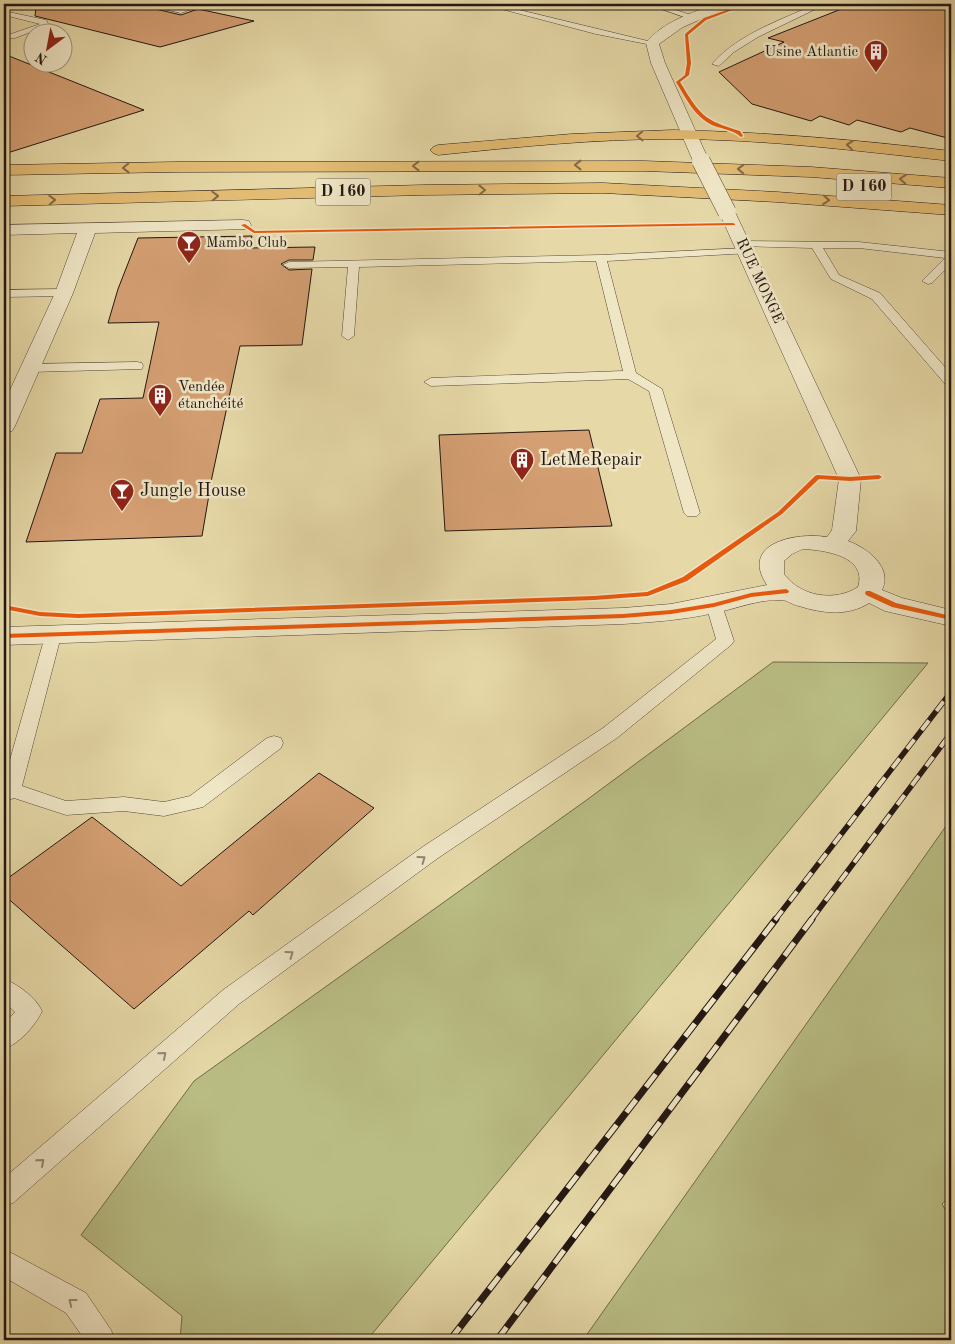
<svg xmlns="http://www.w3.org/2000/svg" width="955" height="1344" font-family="'Old Standard TT',serif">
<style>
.green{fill:#b9bd84;stroke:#6e6a4b}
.building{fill:#d49f73;stroke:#231612}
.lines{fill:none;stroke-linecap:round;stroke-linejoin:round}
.service-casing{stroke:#544637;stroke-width:1}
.minor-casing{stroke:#544637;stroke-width:1}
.tertiary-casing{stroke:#544637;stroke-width:1}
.trunk-casing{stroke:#231612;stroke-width:1}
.service{fill:#efe6c6;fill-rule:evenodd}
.minor{fill:#efe6c6;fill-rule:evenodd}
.tertiary{fill:#efe6c6;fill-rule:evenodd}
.trunk{fill:#e3bc74;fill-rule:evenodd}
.rail-far1-casing{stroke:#231612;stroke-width:5.5}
.rail-casing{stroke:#231612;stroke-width:7}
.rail-far1{stroke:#efe6c6;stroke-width:4;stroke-dasharray:12;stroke-linecap:butt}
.rail{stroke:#efe6c6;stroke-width:5;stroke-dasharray:16;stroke-linecap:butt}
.tertiary-bridge-casing{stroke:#544637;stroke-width:19;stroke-linecap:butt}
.tertiary-bridge{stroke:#efe6c6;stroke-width:18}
.cycleway-casing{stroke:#efe6c6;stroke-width:3}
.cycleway{fill:#e8590c;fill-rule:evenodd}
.oneway{stroke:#836943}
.oneway2{stroke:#938875}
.labels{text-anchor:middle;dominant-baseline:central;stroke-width:5;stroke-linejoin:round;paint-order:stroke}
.far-poi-label{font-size:15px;fill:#231612;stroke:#efe6c6;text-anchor:start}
.far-street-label{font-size:15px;fill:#231612;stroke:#efe6c6}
.shield{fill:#efe6c6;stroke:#605448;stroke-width:1}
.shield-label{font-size:16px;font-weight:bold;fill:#231612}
.poi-label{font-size:18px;fill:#231612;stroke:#efe6c6;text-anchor:start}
</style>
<rect width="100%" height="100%" fill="#e6d8a7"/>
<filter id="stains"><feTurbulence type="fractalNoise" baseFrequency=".004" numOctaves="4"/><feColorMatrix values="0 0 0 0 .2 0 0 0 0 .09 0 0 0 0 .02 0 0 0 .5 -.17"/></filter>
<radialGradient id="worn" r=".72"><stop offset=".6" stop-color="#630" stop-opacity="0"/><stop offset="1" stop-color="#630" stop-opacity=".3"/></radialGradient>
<g class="green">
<path d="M773 662 928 663 367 1340H180L182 1316 81 1235 194 1081 588 799Z"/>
<path d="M951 819V1195L942 1204 951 1219V1340H583Z"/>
</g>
<g class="building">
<path d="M42 4H141L143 6 181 15 198 9 254 21 160 47 35 16 36 7Z"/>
<path d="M854 4H951V139L910 128 901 132 857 120 849 125 820 116 811 121 752 104 719 72 784 42 768 38Z"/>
<path d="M4 54 144 110 4 154Z"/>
<path d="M252 236 249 248 315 247 313 260H289L281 264 289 270 312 269 302 345 240 346 212 477 202 536 26 542 56 453H82L100 399 143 398 159 322 108 323 118 289 138 238Z"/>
<path d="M589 430 612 526 445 531 439 435Z"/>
<path d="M319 773 374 808 253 915 249 911 134 1009 4 895V881L92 817 181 886Z"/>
</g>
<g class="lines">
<defs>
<g id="service">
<path d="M29 4H40L22 10 18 8Z"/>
<path d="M143 4C156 3 169 9 180 9 189 8 196 3 205 4L181 13Z"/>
<path d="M483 4H495L656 43 652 45 596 34Z"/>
<path d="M647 4H658L697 17 690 19Z"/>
<path d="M816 4H826L758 37 734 52 719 66 712 64C738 34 781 20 816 4Z"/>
<path d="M4 11 46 20 49 25 15 38H4V34H11L40 24 4 15Z"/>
<path d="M742 241 859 242 951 252V264L932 283 928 284 922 281 945 258 859 248H823L839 275 880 293 951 374V386L946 385 872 299 831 279 812 248 738 246 736 244Z"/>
<path d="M746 248 750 249 752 251 750 253 607 261 636 373 662 389 700 513 697 516H687L684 513 649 391 628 379 431 386 424 382 431 378 623 371 596 261 359 267 354 336 348 340 342 336 348 267 289 268 283 265 289 262 601 255Z"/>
<path d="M64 289 68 290 70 293 68 296 4 297V290Z"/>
<path d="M137 362 142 363 143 366 142 369 30 372 24 368 30 364Z"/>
<path d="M714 600 720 601 722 605 734 641 731 645 617 738 438 858 239 1004 13 1203 4 1206V1178L223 990 424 846 603 728 716 639 706 605 708 601Z"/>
<path d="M53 630 59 632 61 636 22 786 66 801 124 797 164 802 190 796 267 738 274 736 281 738 283 743 281 748 203 807 164 816 124 811 66 815 14 798 4 802V781L45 636 47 632Z"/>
<path d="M4 979C18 984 36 998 42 1011 36 1025 19 1044 4 1049V1024L15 1012 4 1002Z"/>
<path d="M4 1249 86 1293 111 1330 115 1340H85L66 1313 4 1277Z"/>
</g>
<path id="minor" d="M243 220 249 221 251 225 249 229 95 233 73 293 15 426 12 431 4 432V403L55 293 77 233 4 235V225Z"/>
<g id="tertiary">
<path d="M717 4H733L731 6 683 27 659 44 665 63 709 161 706 164H696L693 161 651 63 646 43C662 22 693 12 717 4Z"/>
<path d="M727 207 733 208 735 212 861 479 856 531 848 541C867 548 893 567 882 590L902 598 951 610V626L885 611 869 603C848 617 821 613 799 606 793 605 787 600 781 600 758 599 736 609 714 613 684 620 653 622 623 624L4 645V627L623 608 671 604 767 585C739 543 796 532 827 537L832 530 839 479 719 212 721 208ZM803 549C824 550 868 556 858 587 835 602 801 597 784 574V561L792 554Z"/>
</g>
<g id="trunk">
<path d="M673 130C766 132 859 140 951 151V161C858 151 766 139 672 139 594 139 516 147 438 155L433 153 430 150 433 147 438 145 572 134Z"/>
<path d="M644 161 811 167 951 178V188L811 177 644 171 175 172 4 175V165L175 162Z"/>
<path d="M603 183 777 192 951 205V215L777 202 603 193 423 195 4 206V196L423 185Z"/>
</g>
</defs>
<use href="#service" class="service-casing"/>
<use href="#minor" class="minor-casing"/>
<use href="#tertiary" class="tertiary-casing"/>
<use href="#trunk" class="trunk-casing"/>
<use href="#service" class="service"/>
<use href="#minor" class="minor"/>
<use href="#tertiary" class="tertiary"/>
<use href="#trunk" class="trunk"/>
<defs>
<g id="rail-far1">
<path d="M775 920 951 692"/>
<path d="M811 920 951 733"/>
</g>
<g id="rail">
<path d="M450 1340 776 919"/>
<path d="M497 1340 812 919"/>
</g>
</defs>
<use href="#rail-far1" class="rail-far1-casing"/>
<use href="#rail" class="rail-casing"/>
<use href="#rail-far1" class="rail-far1"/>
<use href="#rail" class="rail"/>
<defs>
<path id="tertiary-bridge" d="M701 161 727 212"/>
</defs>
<use href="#tertiary-bridge" class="tertiary-bridge-casing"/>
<use href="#tertiary-bridge" class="tertiary-bridge"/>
<defs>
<g id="cycleway">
<path d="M744 4H748L706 20 688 35 691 63 689 75 680 82C700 115 703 120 740 131L743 136 741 137C734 130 722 129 712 125 694 116 686 98 676 82L685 75 687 63 685 34 704 18Z"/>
<path d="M733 223 735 224V225L254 233 241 225 245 224 255 231Z"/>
<path d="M817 475 850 477 879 475 882 477 879 479 850 481 819 479 782 514 687 581 648 596 594 600 78 618 40 616 4 609V605L40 612 78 614 594 596 647 592 683 577 778 512 815 476Z"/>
<path d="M786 589 789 591 788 593 751 597 714 607 671 614 623 618 4 638V634L623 614 671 610 714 603 751 593Z"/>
<path d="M866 591H870L896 603 951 616V620L892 607 866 595 865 593Z"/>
</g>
</defs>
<use href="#cycleway" class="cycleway-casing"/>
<use href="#cycleway" class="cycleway"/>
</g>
<defs><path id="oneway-chevron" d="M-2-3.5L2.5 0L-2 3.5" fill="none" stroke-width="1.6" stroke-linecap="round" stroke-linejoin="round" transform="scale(1.25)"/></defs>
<g class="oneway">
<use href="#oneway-chevron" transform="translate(640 136) rotate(179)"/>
<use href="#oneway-chevron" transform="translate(850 145) rotate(-174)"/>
<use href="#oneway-chevron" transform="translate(578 165) rotate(-180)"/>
<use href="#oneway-chevron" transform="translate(416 166) rotate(180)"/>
<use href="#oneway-chevron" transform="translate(126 168) rotate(179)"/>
<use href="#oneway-chevron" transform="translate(741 169) rotate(-178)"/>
<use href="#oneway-chevron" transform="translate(903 179) rotate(-175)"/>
<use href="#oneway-chevron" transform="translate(482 190) rotate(-1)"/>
<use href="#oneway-chevron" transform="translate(215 196) rotate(-2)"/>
<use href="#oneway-chevron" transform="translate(52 200) rotate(-2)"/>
<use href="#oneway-chevron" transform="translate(826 200) rotate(4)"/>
</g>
<g class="oneway2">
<use href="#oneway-chevron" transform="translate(422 859) rotate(-36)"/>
<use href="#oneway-chevron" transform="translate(290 954) rotate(-36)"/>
<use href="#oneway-chevron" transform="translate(163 1055) rotate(-41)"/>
<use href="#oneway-chevron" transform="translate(41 1162) rotate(-41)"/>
<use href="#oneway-chevron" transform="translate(72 1302) rotate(-142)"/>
</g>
<defs>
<symbol id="building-pin" viewBox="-11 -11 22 30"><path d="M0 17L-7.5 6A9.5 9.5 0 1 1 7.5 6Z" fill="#8f2418" stroke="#efe6c6"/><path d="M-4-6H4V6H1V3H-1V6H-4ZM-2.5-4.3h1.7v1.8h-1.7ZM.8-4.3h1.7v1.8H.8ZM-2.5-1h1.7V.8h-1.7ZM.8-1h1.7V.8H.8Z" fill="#fff"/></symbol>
<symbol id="bar-pin" viewBox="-11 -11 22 30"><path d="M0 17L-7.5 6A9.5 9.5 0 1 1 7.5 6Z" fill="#8f2418" stroke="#efe6c6"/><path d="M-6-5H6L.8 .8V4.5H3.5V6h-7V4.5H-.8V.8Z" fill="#fff"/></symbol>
</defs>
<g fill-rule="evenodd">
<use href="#building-pin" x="862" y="38" width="28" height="38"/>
<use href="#bar-pin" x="175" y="229" width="28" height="38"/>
<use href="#building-pin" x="146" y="382" width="28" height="38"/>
<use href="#building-pin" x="508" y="446" width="28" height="38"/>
<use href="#bar-pin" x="108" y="477" width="28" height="38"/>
</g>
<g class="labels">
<g class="far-poi-label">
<text x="858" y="52" text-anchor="end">Usine Atlantic</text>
<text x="206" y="243">Mambo Club</text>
<text x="178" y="387">Vendée<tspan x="178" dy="17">étanchéité</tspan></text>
</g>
<g class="far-street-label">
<text transform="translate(759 281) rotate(65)">RUE MONGE</text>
</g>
<g class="shield">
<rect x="836.5" y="173.5" width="55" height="27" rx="4"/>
<rect x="315.5" y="178.5" width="55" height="27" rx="4"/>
</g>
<g class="shield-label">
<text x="864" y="187">D 160</text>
<text x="343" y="192">D 160</text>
</g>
<g class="poi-label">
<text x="540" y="460">LetMeRepair</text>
<text x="140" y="491">Jungle House</text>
</g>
</g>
<rect width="955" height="1344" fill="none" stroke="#e6d8a7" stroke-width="20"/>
<rect x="5" y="5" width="945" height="1334" fill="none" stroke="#231612" stroke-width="2.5"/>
<rect x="10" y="10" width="935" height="1324" fill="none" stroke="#231612"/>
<g transform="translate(48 48) rotate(212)"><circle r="24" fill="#efe6c6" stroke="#9d937e"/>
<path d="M0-4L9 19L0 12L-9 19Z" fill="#8f2418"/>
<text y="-8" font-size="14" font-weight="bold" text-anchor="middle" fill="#231612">N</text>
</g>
<rect width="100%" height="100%" filter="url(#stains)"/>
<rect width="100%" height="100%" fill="url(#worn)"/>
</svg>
